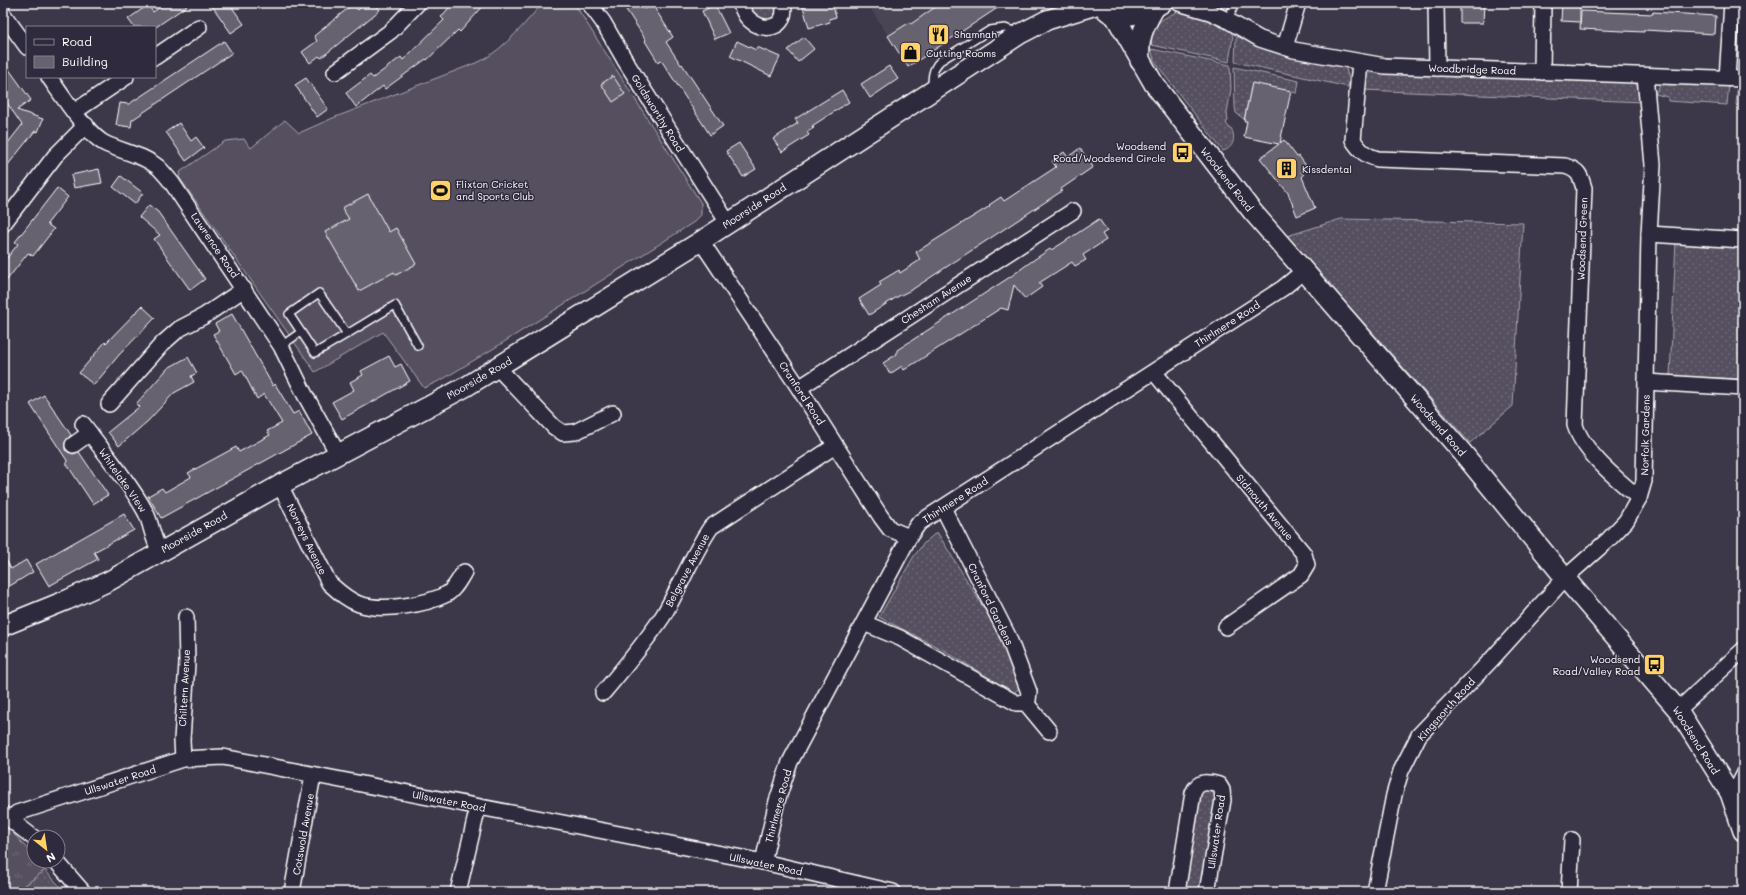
<svg xmlns="http://www.w3.org/2000/svg" width="1746" height="895" font-family="Mali,sans-serif">
<style>
.built{fill:#494455}
.grass{fill:url(#grass-dots);stroke:#aaa8b0}
.park{fill:url(#park-tufts);stroke:#aaa8b0}
.pitch{fill:#555060;stroke:#aaa8b0}
.building{fill:#666270;stroke:#fff}
.lines{fill:none;stroke-linecap:round;stroke-linejoin:round}
.service-casing{stroke:#fff;stroke-width:10}
.minor-casing{stroke:#fff;stroke-width:18}
.tertiary-casing{stroke:#fff;stroke-width:22}
.service{stroke:#2f2a3d;stroke-width:7}
.minor{stroke:#2f2a3d;stroke-width:15}
.tertiary{stroke:#2f2a3d;stroke-width:19}
.labels{text-anchor:middle;dominant-baseline:central;stroke-width:3;stroke-linejoin:round;paint-order:stroke}
.poi-label{font-size:10px;fill:#fff;stroke:#2f2a3d;text-anchor:start}
.street-label{font-size:10px;fill:#fff;stroke:#2f2a3d}
</style>
<defs>
<pattern id="grass-dots" width="8" height="8" patternUnits="userSpaceOnUse"><rect width="8" height="8" fill="#555060"/><path d="M2 2h.1M6 6h.1" fill="none" stroke="#6e6a78" stroke-width="1.8" stroke-linecap="round"/></pattern>
<pattern id="park-tufts" width="24" height="20" patternUnits="userSpaceOnUse"><rect width="24" height="20" fill="#555060"/><path d="M3 7l-1-3M5 7V3M7 7l1-3M15 17l-1-3M17 17v-4M19 17l1-3" fill="none" stroke="#6e6a78"/></pattern>
</defs>
<rect width="100%" height="100%" fill="#3c3749"/>
<filter id="ink" filterUnits="userSpaceOnUse"><feTurbulence type="fractalNoise" baseFrequency=".025" numOctaves="2"/><feDisplacementMap in="SourceGraphic" scale="8" xChannelSelector="R" yChannelSelector="G"/><feConvolveMatrix kernelMatrix="1 2 1 2 8 2 1 2 1" color-interpolation-filters="sRGB"/></filter>
<g filter="url(#ink)">
<path class="built" d="M867 3H1005L908 67Z"/>
<g class="grass">
<path d="M747 3H776L778 12 773 19C759 22 754 14 747 3Z"/>
<path d="M1182 9 1194 11 1230 30 1233 36 1229 62 1152 45C1143 26 1169 16 1182 9Z"/>
<path d="M1240 33 1345 66 1349 79 1348 87 1235 62 1236 38Z"/>
<path d="M1151 49 1230 65 1231 89 1227 113 1228 121 1226 123 1230 129 1231 128C1236 137 1234 148 1223 151L1166 77 1154 60Z"/>
<path d="M1234 67 1299 81 1297 93 1252 84 1244 119 1236 113 1235 107Z"/>
<path d="M1365 67 1632 80 1642 92V102L1363 90Z"/>
<path d="M1662 81 1729 84 1727 105 1668 101V97L1655 94Z"/>
<path d="M1738 84 1743 85V105H1736Z"/>
<path d="M1341 219 1523 223 1513 406 1470 443 1287 236Z"/>
<path d="M1676 240 1743 244V379L1670 376Z"/>
<path d="M937 532 999 633 1019 688 1014 693 945 651 879 617 914 556 924 543Z"/>
<path d="M1211 788 1218 796 1201 892H1182L1201 790Z"/>
<path d="M45 870 65 892H16Z"/>
</g>
<path class="park" d="M3 821 34 857V861H38L45 870 16 892H3Z"/>
<path class="pitch" d="M543 3H574L701 203V215L694 222 658 245 496 347 443 379 424 388 383 332 315 372 179 177 180 172 225 141 244 139 251 148 285 120 299 133 333 118 481 61C506 47 524 24 543 3Z"/>
<g class="building">
<path d="M166 3H191L156 27H134L128 19 148 5 153 12Z"/>
<path d="M210 3H229L244 24 231 33Z"/>
<path d="M366 3H374L380 10 321 58 319 56 310 63 302 52 317 41 314 36 353 4 358 10Z"/>
<path d="M453 3H486L460 32 458 30 427 60 426 59 385 89 383 86 356 107 346 93 370 75 373 78 401 57 403 60 444 20 441 17Z"/>
<path d="M633 3H641L645 9 652 4 673 37 666 42 681 65 682 64 723 126 710 135 661 60 658 62 645 41 646 40 625 8Z"/>
<path d="M806 3H832L836 17 829 19 830 22 809 28 803 7 807 5Z"/>
<path d="M941 3H1005L908 67 888 36 910 22 911 24Z"/>
<path d="M1460 3H1484L1483 23H1460Z"/>
<path d="M1562 3H1580V22L1561 21Z"/>
<path d="M715 5 729 33 715 39 702 11Z"/>
<path d="M1581 11 1653 14V12L1716 16 1715 34 1644 30V32L1580 29Z"/>
<path d="M804 37 814 49 798 62 788 50Z"/>
<path d="M224 41 232 53 132 120 131 127 116 125 120 103 129 104Z"/>
<path d="M737 41 756 50 757 47 780 57 771 76 730 56Z"/>
<path d="M3 61 31 100 17 110 43 119 38 132 35 131 3 171V149L22 125 3 97Z"/>
<path d="M889 66 898 79 870 98 861 84Z"/>
<path d="M613 76 625 94 613 102 601 84Z"/>
<path d="M306 78 328 109 317 117 295 85Z"/>
<path d="M1252 83 1291 91 1280 143 1284 140 1297 157 1299 156 1307 167 1301 172 1304 175 1302 177 1315 208 1297 216 1288 193 1260 158 1279 144 1244 137 1247 121H1244Z"/>
<path d="M842 90 849 102 812 126 814 128 807 132 809 135 782 152 773 139 798 123 795 119Z"/>
<path d="M179 123 191 141 196 137 204 148 186 161 166 132Z"/>
<path d="M739 143 756 169 743 177 726 151Z"/>
<path d="M1080 148 1093 167 1061 189 1062 191 913 289 897 297 869 315 859 299 881 285 879 282 899 270 900 273 920 260 916 252 990 206 989 205 1001 197 1004 201 1056 167 1052 161 1064 152 1068 157Z"/>
<path d="M99 169 102 183 74 188 71 175Z"/>
<path d="M121 176 143 193 135 204 113 187Z"/>
<path d="M57 188 68 197 47 224 54 229 33 256 28 253 3 285V263L18 244 15 242Z"/>
<path d="M368 194 389 232 396 228 416 264 396 275 394 272 359 291 325 232 349 219 342 208Z"/>
<path d="M149 205 158 212 205 279 190 290 154 239 160 235 139 217Z"/>
<path d="M1099 219 1107 231 1102 234 1106 240 1083 255 1086 260 1075 266 1072 262 1039 283 1042 287 1025 299 1014 285 1008 310 1001 308 904 370 902 366 890 374 883 363 897 354V350L1010 277 1032 261 1050 249 1051 250 1061 244Z"/>
<path d="M142 306 155 318 119 355 94 385 79 373 105 342 106 343Z"/>
<path d="M232 314 273 386 275 384 293 414 299 411 312 435 161 518 148 496 162 488 165 492 191 477 188 473 236 447 239 452 270 435 267 431 282 423 264 394 257 399 242 370 236 374 213 334 219 331 215 324Z"/>
<path d="M389 356 395 367 401 364 410 381 342 419 332 402 354 390 350 382 363 375 361 371Z"/>
<path d="M188 357 197 373 191 376 194 382 174 393 148 421 119 446 108 432 139 407 136 404 168 368Z"/>
<path d="M44 395 71 435 65 442V450L73 454 79 452 108 495 93 504 66 463 68 462 30 404Z"/>
<path d="M124 514 134 530 94 552 98 559 49 586 36 564Z"/>
<path d="M3 554 11 569 26 560 33 572 3 590Z"/>
</g>
<g class="lines">
<defs>
<g id="service">
<path d="M1227 20 1236 3"/>
<path d="M932 88C932 77 932 69 940 61L990 30 1005 28 1017 32"/>
<path d="M319 293 347 334 315 353 289 314Z"/>
<path d="M347 334 395 305 418 346"/>
<path d="M281 346 301 332"/>
<path d="M1731 791 1743 768"/>
<path d="M1731 792 1743 786"/>
</g>
<g id="minor">
<path d="M589 3 603 22 626 62 728 223"/>
<path d="M740 3C742 8 744 13 747 17 762 35 789 29 783 3"/>
<path d="M1179 3 1210 12 1227 20 1260 39 1294 50 1385 66 1743 79"/>
<path d="M1436 3 1437 68"/>
<path d="M3 14 27 47"/>
<path d="M1285 47 1298 3"/>
<path d="M155 57 199 27"/>
<path d="M1360 62 1353 140C1360 151 1366 156 1378 159L1565 166C1578 170 1580 174 1584 188L1575 425C1583 452 1618 480 1639 498"/>
<path d="M335 72 391 31 418 3"/>
<path d="M1542 72 1543 3"/>
<path d="M49 77C61 94 86 133 104 143 122 152 142 154 158 167 163 172 168 178 172 183L281 346 304 393 338 454"/>
<path d="M1727 78 1732 3"/>
<path d="M74 112 126 77"/>
<path d="M3 224 55 156 86 125"/>
<path d="M1649 234 1743 240"/>
<path d="M701 241 799 388 881 517 890 529 909 537"/>
<path d="M498 368 554 427 563 433 575 432 613 413"/>
<path d="M1154 372 1304 554 1307 565 1301 575 1226 627"/>
<path d="M1646 382 1743 388"/>
<path d="M799 388 1073 211"/>
<path d="M109 404 162 344 179 329 204 316 244 289"/>
<path d="M83 424C104 453 128 480 145 511 152 524 152 539 160 551"/>
<path d="M73 445 90 433"/>
<path d="M280 485 329 583C338 591 347 600 359 604 382 612 425 605 447 594 455 589 459 580 464 572"/>
<path d="M864 623 900 638 1016 703H1021L1028 700 1029 692 1008 636 943 508"/>
<path d="M603 693C624 668 645 643 663 616 680 587 692 555 711 527L835 446"/>
<path d="M1025 702 1049 731"/>
<path d="M1678 710 1743 650"/>
<path d="M183 759 182 740 187 663 186 617"/>
<path d="M3 814 34 838"/>
<path d="M10 819 17 813 183 759 223 757 763 862 893 892"/>
<path d="M56 861 83 892"/>
<path d="M763 862 777 801 790 762 909 537 919 523 1283 288 1305 270"/>
<path d="M292 892 313 775"/>
<path d="M458 892 478 807"/>
<path d="M1177 892 1193 793C1198 780 1207 782 1219 785L1222 790 1223 800 1207 892"/>
<path d="M1375 892 1394 795 1401 771 1419 735 1492 659 1565 578 1609 539 1626 521 1639 498 1644 481 1649 234 1653 165 1645 76"/>
<path d="M1569 892 1572 840"/>
</g>
<g id="tertiary">
<path d="M1106 10C1108 12 1111 14 1114 15 1126 19 1152 10 1162 3"/>
<path d="M1115 16 1154 84 1252 211 1462 452 1565 578 1678 710 1730 793 1743 831"/>
<path d="M1140 61C1138 39 1143 28 1154 9"/>
<path d="M3 626 67 600 109 581 280 485 467 386 701 241 1020 34 1047 20 1096 5"/>
</g>
</defs>
<use href="#service" class="service-casing"/>
<use href="#minor" class="minor-casing"/>
<use href="#tertiary" class="tertiary-casing"/>
<use href="#service" class="service"/>
<use href="#minor" class="minor"/>
<use href="#tertiary" class="tertiary"/>
</g>
</g>
<defs>
<symbol id="restaurant-square" viewBox="-11 -11 22 22"><rect x="-9" y="-9" width="18" height="18" rx="4" fill="#ffd166" stroke="#2f2a3d"/><path d="M-5-6h1v4h1v-4h1v4h1v-4h1v5L-1.5 .5V6h-2V.5L-5-1ZM5-6V6H3V1.5H1.5Q1.5-4 5-6Z" fill="#111"/></symbol>
<symbol id="shop-square" viewBox="-11 -11 22 22"><rect x="-9" y="-9" width="18" height="18" rx="4" fill="#ffd166" stroke="#2f2a3d"/><path d="M-5-2.5h2.3a2.7 3.5 0 0 1 5.4 0H5L5.5 6h-11ZM-1.5-2.5h3a1.5 2.3 0 0 0-3 0Z" fill="#111"/></symbol>
<symbol id="bus-square" viewBox="-11 -11 22 22"><rect x="-9" y="-9" width="18" height="18" rx="4" fill="#ffd166" stroke="#2f2a3d"/><path d="M-5-6H5V4H4V6H2V4H-2V6H-4V4H-5ZM-3.5-4V0h7V-4ZM-3.5 1.2v1.5H-2V1.2ZM2 1.2v1.5H3.5V1.2Z" fill="#111"/></symbol>
<symbol id="building-square" viewBox="-11 -11 22 22"><rect x="-9" y="-9" width="18" height="18" rx="4" fill="#ffd166" stroke="#2f2a3d"/><path d="M-4-6H4V6H1V3H-1V6H-4ZM-2.5-4.3h1.7v1.8h-1.7ZM.8-4.3h1.7v1.8H.8ZM-2.5-1h1.7V.8h-1.7ZM.8-1h1.7V.8H.8Z" fill="#111"/></symbol>
<symbol id="stadium-square" viewBox="-11 -11 22 22"><rect x="-9" y="-9" width="18" height="18" rx="4" fill="#ffd166" stroke="#2f2a3d"/><path d="M0-5a6.5 5 0 1 0 0 10a6.5 5 0 1 0 0-10ZM-3.5-1.8h7v3.6h-7Z" fill="#111"/></symbol>
</defs>
<g fill-rule="evenodd">
<use href="#restaurant-square" x="926" y="22" width="25" height="25"/>
<use href="#shop-square" x="898" y="40" width="25" height="25"/>
<use href="#bus-square" x="1170" y="140" width="25" height="25"/>
<use href="#building-square" x="1274" y="156" width="25" height="25"/>
<use href="#stadium-square" x="428" y="178" width="25" height="25"/>
<use href="#bus-square" x="1642" y="652" width="25" height="25"/>
</g>
<g class="labels">
<g class="poi-label">
<text x="954" y="34">Shamnah</text>
<text x="926" y="53">Cutting Rooms</text>
<text x="1166" y="146" text-anchor="end">Woodsend<tspan x="1166" dy="12">Road/Woodsend Circle</tspan></text>
<text x="1302" y="169">Kissdental</text>
<text x="456" y="184">Flixton Cricket<tspan x="456" dy="12">and Sports Club</tspan></text>
<text x="1640" y="659" text-anchor="end">Woodsend<tspan x="1640" dy="12">Road/Valley Road</tspan></text>
</g>
<g class="street-label">
<text transform="translate(1472 69) rotate(2)">Woodbridge Road</text>
<text transform="translate(658 113) rotate(58)">Goldsworthy Road</text>
<text transform="translate(1227 179) rotate(52)">Woodsend Road</text>
<text transform="translate(754 206) rotate(-33)">Moorside Road</text>
<text transform="translate(1582 239) rotate(-88)">Woodsend Green</text>
<text transform="translate(215 245) rotate(56)">Lawrence Road</text>
<text transform="translate(936 299) rotate(-33)">Chesham Avenue</text>
<text transform="translate(1227 324) rotate(-33)">Thirlmere Road</text>
<text transform="translate(479 378) rotate(-30)">Moorside Road</text>
<text transform="translate(802 393) rotate(57)">Cranford Road</text>
<text transform="translate(1438 425) rotate(49)">Woodsend Road</text>
<text transform="translate(1645 435) rotate(-89)">Norfolk Gardens</text>
<text transform="translate(123 480) rotate(55)">Whitelake View</text>
<text transform="translate(955 500) rotate(-33)">Thirlmere Road</text>
<text transform="translate(1265 507) rotate(50)">Sidmouth Avenue</text>
<text transform="translate(194 532) rotate(-29)">Moorside Road</text>
<text transform="translate(307 539) rotate(64)">Norreys Avenue</text>
<text transform="translate(687 570) rotate(-62)">Belgrave Avenue</text>
<text transform="translate(991 604) rotate(64)">Cranford Gardens</text>
<text transform="translate(184 688) rotate(-87)">Chiltern Avenue</text>
<text transform="translate(1446 709) rotate(-48)">Kingsnorth Road</text>
<text transform="translate(1696 740) rotate(58)">Woodsend Road</text>
<text transform="translate(120 780) rotate(-18)">Ullswater Road</text>
<text transform="translate(449 801) rotate(11)">Ullswater Road</text>
<text transform="translate(778 806) rotate(-75)">Thirlmere Road</text>
<text transform="translate(1216 832) rotate(-82)">Ullswater Road</text>
<text transform="translate(303 834) rotate(-80)">Cotswold Avenue</text>
<text transform="translate(766 864) rotate(12)">Ullswater Road</text>
</g>
</g>
<rect width="1746" height="895" fill="none" stroke="#2f2a3d" stroke-width="16"/>
<rect x="8" y="8" width="1730" height="879" fill="none" stroke="#fff" stroke-width="1.5" filter="url(#ink)"/>
<rect x="26" y="26" width="130" height="52" fill="#2f2a3d" stroke="#827f8b"/>
<rect x="34" y="39" width="20" height="6" fill="#2f2a3d" stroke="#827f8b"/>
<text x="62" y="46" font-size="12" fill="#ffffff">Road</text>
<rect x="34" y="56" width="20" height="12" fill="#666270" stroke="#827f8b"/>
<text x="62" y="66" font-size="12" fill="#ffffff">Building</text>
<g transform="translate(46 849) rotate(150)"><circle r="19" fill="#2f2a3d" stroke="#827f8b"/>
<path d="M0-3L7 15L0 10L-7 15Z" fill="#ffd166"/>
<text y="-6" font-size="11" font-weight="bold" text-anchor="middle" fill="#ffffff">N</text>
</g>
</svg>
